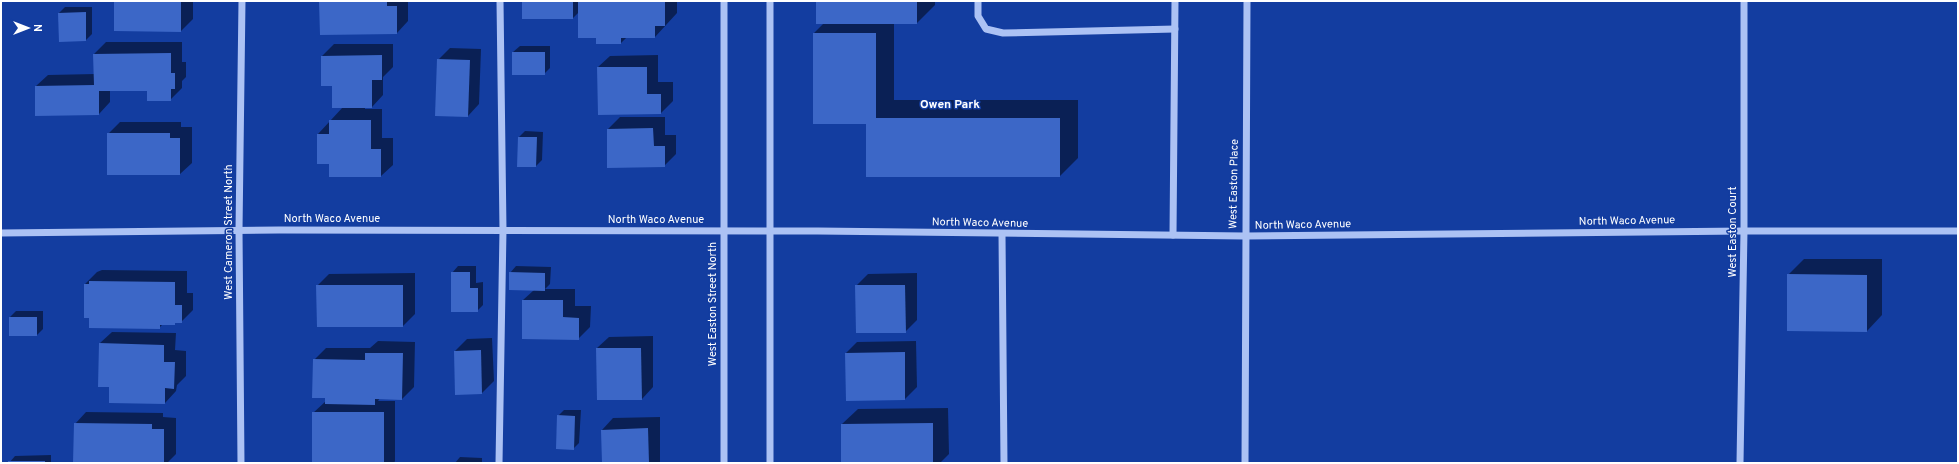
<svg xmlns="http://www.w3.org/2000/svg" width="1959" height="464" font-family="Overpass,sans-serif">
<style>
.shadow{fill:#0007}
.building{fill:#3c67c7}
.lines{fill:none;stroke-linecap:round;stroke-linejoin:round}
.minor{stroke:#acc2f4;stroke-width:7}
.labels{text-anchor:middle;dominant-baseline:central;stroke-width:3;stroke-linejoin:round;paint-order:stroke}
.street-label{font-size:11px;fill:#fff;stroke:#133da0}
.neighbourhood-label{font-size:12px;font-weight:bold;fill:#fff;stroke:#133da0}
</style>
<rect width="100%" height="100%" fill="#133da0"/>
<g class="shadow">
<path d="M115 1H193V19L181 31Z"/>
<path d="M320 1H408V21L397 33Z"/>
<path d="M523 1H677V13L655 37H627L621 43 597 37 579 12 573 18Z"/>
<path d="M817 1H935V5L917 23H894V100H1078V158L1060 176 867 123 814 33 824 23Z"/>
<path d="M65 7H92V34L86 40 59 13Z"/>
<path d="M106 42H182V62H186V77L182 81V88L170 100 148 90H110V102L99 114 36 86 48 75 95 74 94 54Z"/>
<path d="M334 44H393V67L383 77V95L372 107H365V109H382V138H393V165L381 176 330 163 318 134 343 107 322 56Z"/>
<path d="M520 46H550V68L544 74 513 52Z"/>
<path d="M450 48 481 49 479 104 468 116 438 60Z"/>
<path d="M658 55V82H673V101L661 113 598 67 610 56Z"/>
<path d="M620 117H665V135H676V154L664 166 608 129Z"/>
<path d="M120 122H181V127H192V163L180 174 108 134Z"/>
<path d="M525 131 543 132 542 160 536 166 519 137Z"/>
<path d="M1804 259H1882V315L1867 331 1788 275Z"/>
<path d="M458 266H476V283L483 282V305L477 311 452 273Z"/>
<path d="M516 266 551 267 550 284 545 289H575V306H591L590 327 578 339 523 300 534 290 510 273Z"/>
<path d="M102 270 187 271V293H193V310L181 322 163 324 159 328 85 284 97 272Z"/>
<path d="M415 273V314L403 326 317 286 329 274Z"/>
<path d="M917 273V320L905 332 856 286 868 274Z"/>
<path d="M16 311H43V329L37 335H10V317Z"/>
<path d="M112 332 176 333 175 350 186 351V376L177 385 176 391 165 403 110 386 100 343Z"/>
<path d="M653 336V387L642 399 597 348 609 337Z"/>
<path d="M492 338 494 381 482 393 455 351 467 339Z"/>
<path d="M378 341 415 342 414 387 402 399 380 398 378 401H395V461L394 463H313V413L326 401 314 360 326 348H370Z"/>
<path d="M916 341 917 387 905 399 846 353 857 342Z"/>
<path d="M948 408 949 454 940 463H842V424L858 409Z"/>
<path d="M564 410H581L579 443 573 449 558 416Z"/>
<path d="M86 412 163 413V417L176 418V454L167 463H74L75 424Z"/>
<path d="M660 417V463H603L602 430 613 418Z"/>
<path d="M51 455V463H9L15 456Z"/>
<path d="M460 457 482 458V463H455Z"/>
</g>
<g class="building">
<path d="M114 1H181V32L114 31Z"/>
<path d="M319 1H387V6H397V34L320 35Z"/>
<rect x="522" y="1" width="51" height="18"/>
<path d="M578 1H665V26H655V38H621V44H596V38H578Z"/>
<rect x="816" y="1" width="101" height="23"/>
<path d="M86 12V41L59 42 58 13Z"/>
<path d="M813 33H876V118H1060V177H866V124H813Z"/>
<rect x="512" y="52" width="33" height="23"/>
<path d="M171 53V73H175V89H171V101H147V91H99V115L35 116V86L94 85 93 54Z"/>
<path d="M382 55V80H372V108H332V86H321V56Z"/>
<path d="M437 59 470 60 468 117 435 116Z"/>
<path d="M597 67H647V94H661V114L598 115Z"/>
<path d="M329 120H371V149H381V177H329V164H317V134H329Z"/>
<path d="M653 128 654 146H665V167L607 168V129Z"/>
<path d="M107 133H170V138H180V175H107Z"/>
<path d="M518 137H537L536 167H517Z"/>
<path d="M451 272H470V288H478V312H451Z"/>
<path d="M509 272 545 273V291L509 290Z"/>
<path d="M1787 274 1867 275V332L1787 331Z"/>
<path d="M89 281 175 282V305H182V323H175V325H160V329L89 328V318H84V284H89Z"/>
<path d="M316 285H403V327H317Z"/>
<path d="M855 285H905L906 333H856Z"/>
<path d="M522 300H563V317L579 318V340L522 339Z"/>
<rect x="9" y="317" width="28" height="19"/>
<path d="M99 343 164 345V362H175L174 389 165 388V404L109 403V387H98Z"/>
<path d="M596 348H641L642 400H597Z"/>
<path d="M481 350 482 394 455 395 454 351Z"/>
<path d="M905 352V400L846 401 845 353Z"/>
<path d="M365 353H403L402 400 375 399V405L325 404V398H312L313 359 365 360Z"/>
<rect x="312" y="412" width="72" height="51"/>
<path d="M557 415 575 416 574 450 556 449Z"/>
<path d="M74 423 152 424V429H164V463H73Z"/>
<path d="M933 423V463H841V424Z"/>
<path d="M648 428 649 463H602L601 430Z"/>
<rect x="8" y="461" width="37" height="2"/>
</g>
<g class="lines">
<g class="minor">
<path d="M978 1V16L986 29 1003 33 1175 29"/>
<path d="M1 233 279 230 818 231 1245 236 1744 231H1958"/>
<path d="M1002 234 1004 463"/>
<path d="M1173 235 1175 1"/>
<path d="M241 463 239 230 242 1"/>
<path d="M499 463 503 230 500 1"/>
<path d="M724 463V1"/>
<path d="M770 463V1"/>
<path d="M1245 463 1247 1"/>
<path d="M1740 463 1744 231V1"/>
</g>
</g>
<g class="labels">
<g class="street-label">
<text transform="translate(1234 184) rotate(-89)">West Easton Place</text>
<text x="332" y="219">North Waco Avenue</text>
<text x="656" y="220">North Waco Avenue</text>
<text transform="translate(1627 221) rotate(-1)">North Waco Avenue</text>
<text transform="translate(980 223) rotate(1)">North Waco Avenue</text>
<text transform="translate(1303 225) rotate(-1)">North Waco Avenue</text>
<text transform="translate(229 232) rotate(-90)">West Cameron Street North</text>
<text transform="translate(1733 232) rotate(-90)">West Easton Court</text>
<text transform="translate(713 304) rotate(-90)">West Easton Street North</text>
</g>
<g class="neighbourhood-label">
<text x="950" y="105">Owen Park</text>
</g>
</g>
<rect width="1959" height="464" fill="none" stroke="#ffffff" stroke-width="4"/>
<g transform="translate(28 28) rotate(90)" stroke="#133da0" stroke-width="3" paint-order="stroke">
<path d="M0-3L7 15L0 10L-7 15Z" fill="#ffffff"/>
<text y="-6" font-size="11" font-weight="bold" text-anchor="middle" fill="#ffffff">N</text>
</g>
</svg>
